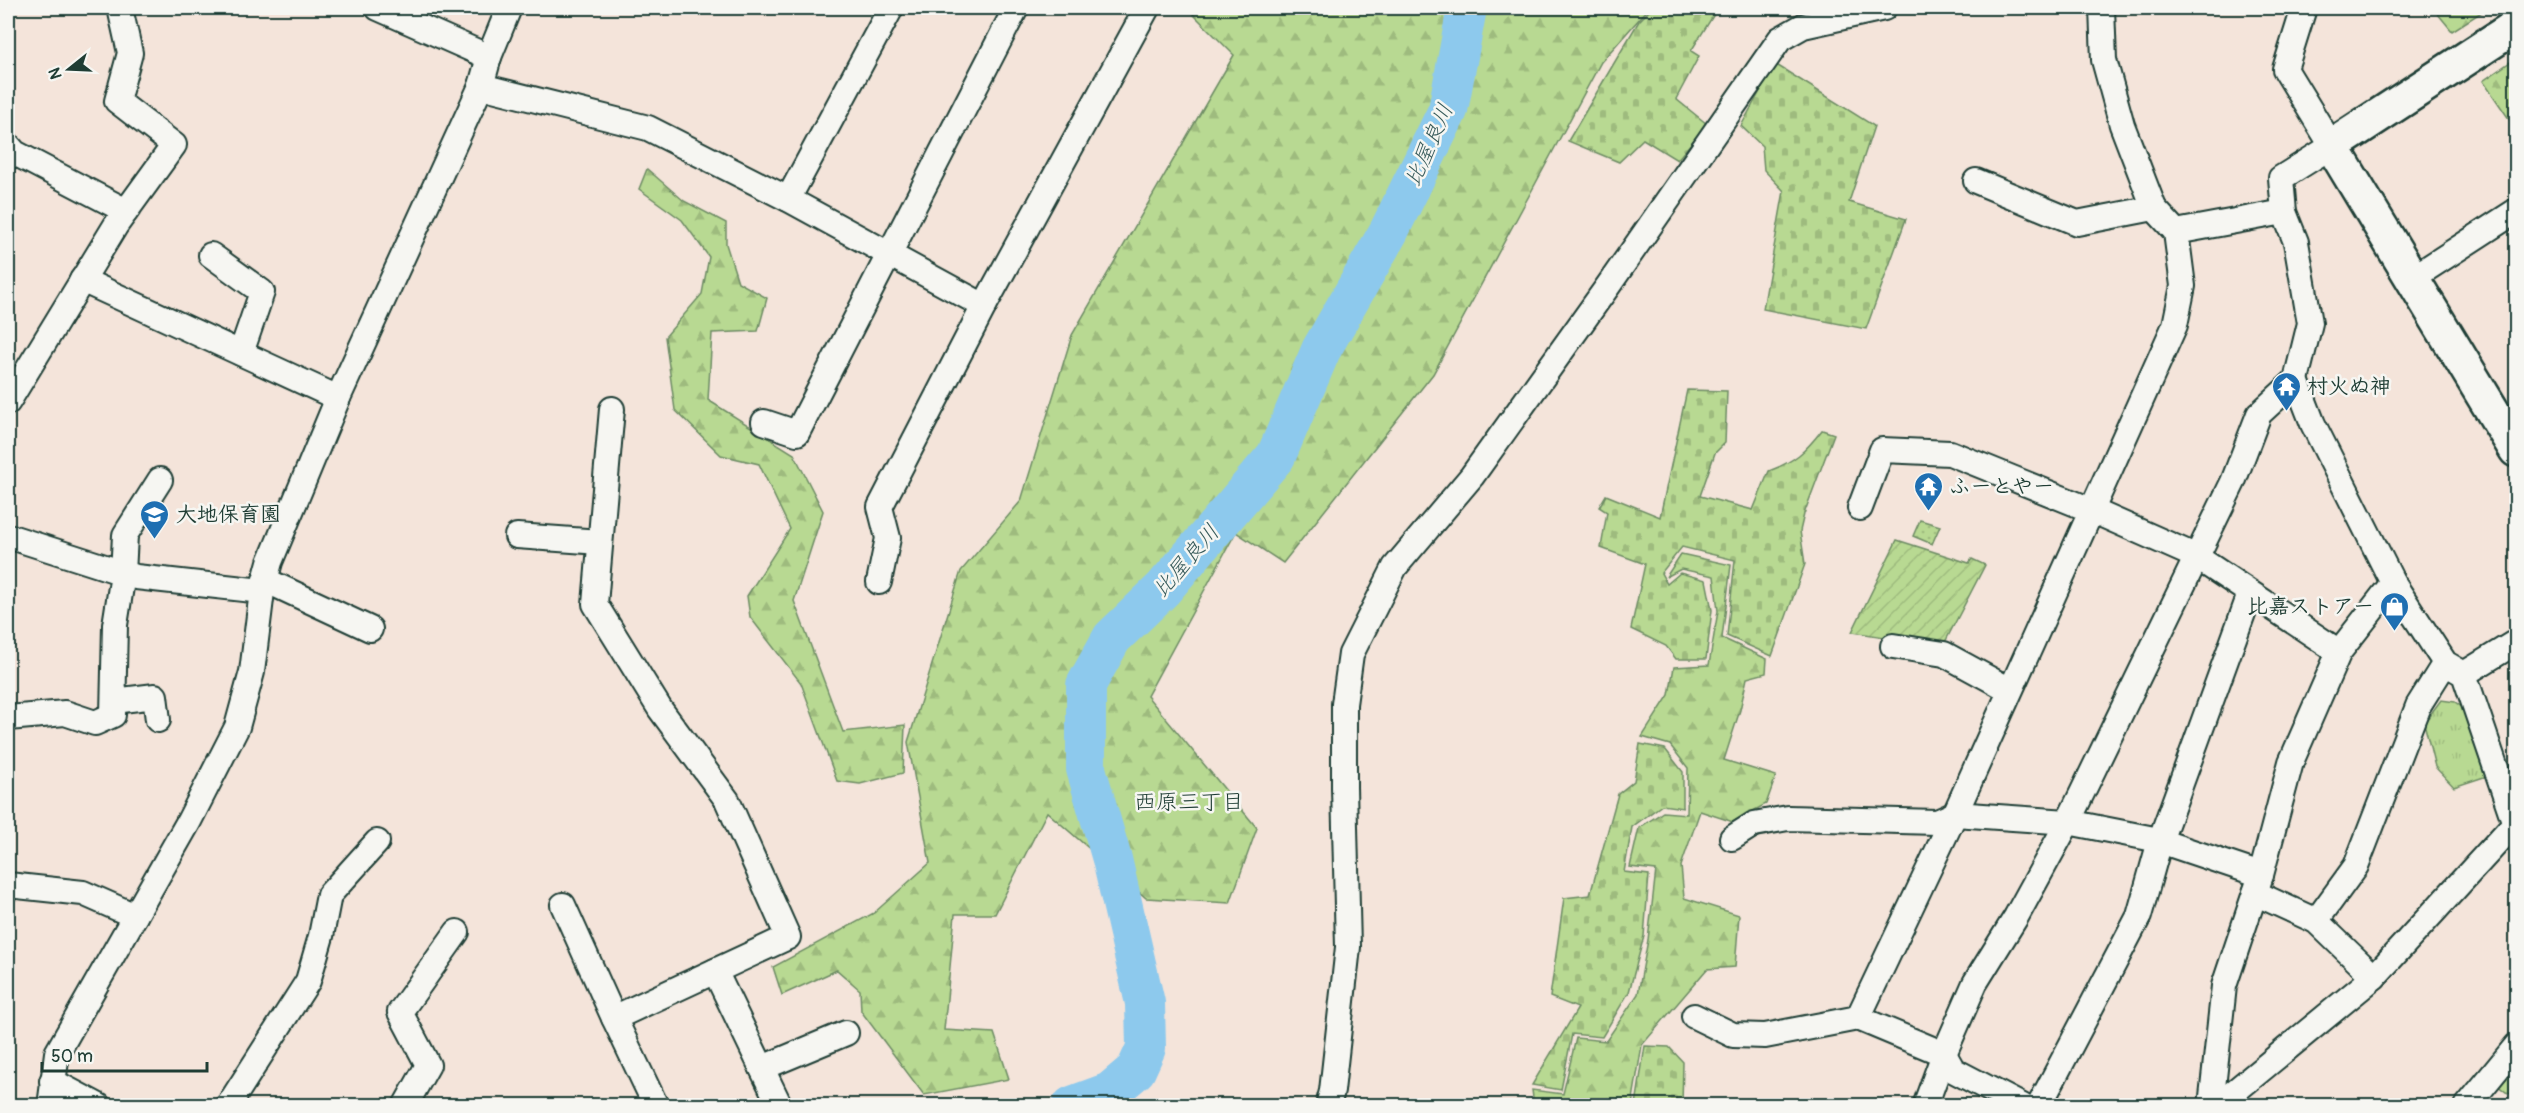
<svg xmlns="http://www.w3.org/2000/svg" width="2524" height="1113" font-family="Pangolin,'Klee One',sans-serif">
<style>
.grass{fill:url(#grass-dots);stroke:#6c8b63;stroke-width:1.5}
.forest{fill:url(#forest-firs);stroke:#6c8b63;stroke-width:1.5}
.cemetery{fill:url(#cemetery-stones);stroke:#6c8b63;stroke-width:1.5}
.park{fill:url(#park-tufts);stroke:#6c8b63;stroke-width:1.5}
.garden{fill:url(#garden-furrows);stroke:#6c8b63;stroke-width:1.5}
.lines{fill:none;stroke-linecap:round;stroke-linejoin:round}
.river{stroke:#8dc9ed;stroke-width:40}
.street-casing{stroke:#1f3d34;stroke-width:28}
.secondary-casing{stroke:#1f3d34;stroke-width:38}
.street{stroke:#f6f6f2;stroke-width:24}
.secondary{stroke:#f6f6f2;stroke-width:33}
.labels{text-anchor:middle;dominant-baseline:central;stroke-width:5;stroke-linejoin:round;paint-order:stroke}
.poi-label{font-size:21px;font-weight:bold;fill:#1f3d34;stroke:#f6f6f2;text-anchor:start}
.water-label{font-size:22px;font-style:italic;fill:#355959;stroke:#f6f6f2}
.neighbourhood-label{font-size:22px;fill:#1f3d34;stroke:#f6f6f2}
</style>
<defs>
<pattern id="grass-dots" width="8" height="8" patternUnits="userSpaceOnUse" patternTransform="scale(1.5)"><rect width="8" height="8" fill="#b8d992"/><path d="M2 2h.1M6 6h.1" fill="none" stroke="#9ebb7e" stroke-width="1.8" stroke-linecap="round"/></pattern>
<pattern id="forest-firs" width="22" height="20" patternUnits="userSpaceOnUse" patternTransform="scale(1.5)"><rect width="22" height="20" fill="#b8d992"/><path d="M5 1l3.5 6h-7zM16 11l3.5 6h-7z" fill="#9ebb7e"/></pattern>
<pattern id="cemetery-stones" width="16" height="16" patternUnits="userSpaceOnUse" patternTransform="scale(1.5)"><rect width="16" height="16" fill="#b8d992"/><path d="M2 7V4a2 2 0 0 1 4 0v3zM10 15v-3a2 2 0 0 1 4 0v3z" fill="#9ebb7e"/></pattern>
<pattern id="park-tufts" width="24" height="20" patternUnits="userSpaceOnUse" patternTransform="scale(1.5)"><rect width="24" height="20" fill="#b8d992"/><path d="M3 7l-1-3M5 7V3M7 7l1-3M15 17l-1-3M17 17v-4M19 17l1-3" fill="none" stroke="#9ebb7e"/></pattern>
<pattern id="garden-furrows" width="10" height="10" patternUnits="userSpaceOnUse" patternTransform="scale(1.5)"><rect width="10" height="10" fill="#b8d992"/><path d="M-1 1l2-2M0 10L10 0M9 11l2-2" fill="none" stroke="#9ebb7e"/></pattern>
</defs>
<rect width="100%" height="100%" fill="#f4e4da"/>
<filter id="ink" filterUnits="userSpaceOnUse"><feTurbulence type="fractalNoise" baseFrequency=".0167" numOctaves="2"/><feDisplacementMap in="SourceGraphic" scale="12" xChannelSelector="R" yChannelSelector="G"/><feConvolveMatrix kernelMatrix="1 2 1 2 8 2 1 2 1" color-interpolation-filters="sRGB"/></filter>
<g filter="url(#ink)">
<path class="grass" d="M1920 520 1940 526 1932 544 1913 536Z"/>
<g class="forest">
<path d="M1187 8H1649L1601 62 1433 374 1283 563 1236 532 1147 696 1257 828 1230 903 1146 898 1047 812 995 914H955L944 1030 994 1033 1009 1079 924 1095 861 1011 860 990 837 970 782 995 773 967 874 913 930 863 908 742 961 571 1021 501 1072 335 1234 55Z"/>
<path d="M2433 8H2488L2452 31Z"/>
<path d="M2516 58V129L2483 81Z"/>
<path d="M647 169 684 201 726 223V244L738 282 767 298 758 331 712 333 708 400 794 454 823 511 794 601 843 732 905 725 903 773 860 784 837 781 801 683 750 617 747 596 790 529 759 464 721 455 675 410 665 337 702 294 709 257 682 220 639 189Z"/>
<path d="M1681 554 1731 565 1722 638 1767 659 1766 673 1747 678 1740 710 1724 760 1776 776 1766 804 1733 822 1700 811 1681 866 1684 898 1739 915 1735 967 1707 969 1642 1045 1632 1105H1534L1532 1090 1563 1094 1576 1038 1606 1041 1638 994 1648 940 1656 870 1630 867 1639 828 1663 812 1687 814 1688 768 1670 745 1642 737 1669 695 1674 667 1709 665 1718 611 1714 576 1681 569 1666 577Z"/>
</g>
<g class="cemetery">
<path d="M1652 8H1718L1691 51 1699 56 1676 99 1707 124 1677 160 1643 139 1619 162 1568 141 1639 21Z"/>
<path d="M1775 64 1874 126 1849 202 1906 219 1866 329 1763 309 1784 191 1764 170 1762 146 1741 126Z"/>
<path d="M1687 390 1727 391 1725 443 1715 453 1700 496 1753 510 1769 471C1795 461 1805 452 1822 430L1834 434 1804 514 1800 531 1805 564 1772 656 1727 636 1735 560 1682 547 1661 573 1667 584 1680 573 1706 580 1712 610 1706 659H1676L1666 646 1631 629 1645 564 1601 548 1607 512 1599 507 1606 495 1660 517Z"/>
<path d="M1640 744 1665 749 1683 772V808L1662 805 1632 827 1624 872 1649 875 1644 936 1629 992 1602 1037 1572 1034 1561 1090 1532 1085 1578 1008 1550 997 1564 898 1590 895 1618 794 1634 781Z"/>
<path d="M1645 1046 1669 1047 1683 1062 1682 1105H1636Z"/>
</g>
<path class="park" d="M2441 700 2455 702 2463 708 2487 776 2454 787 2435 767 2424 723Z"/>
<g class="garden">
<path d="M1897 540 1969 563 1972 559 1985 565 1943 646 1852 632Z"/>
<path d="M2516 1057V1096L2506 1092 2497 1085Z"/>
</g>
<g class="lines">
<path class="river" d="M1072 1106 1110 1092 1136 1070 1146 1048 1145 1003 1112 859 1086 769V685L1112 638 1163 589 1276 456 1321 350 1389 231 1448 110 1467 8"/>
<defs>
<g id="street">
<path d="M378 8 489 57"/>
<path d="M481 86 648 128 788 199 984 306"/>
<path d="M8 145 15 153 126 211"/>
<path d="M1976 181 2077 223 2154 208"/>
<path d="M788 199 891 8"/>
<path d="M2176 232 2284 212"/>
<path d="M211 255 262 292 241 353"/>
<path d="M2411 279 2516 211"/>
<path d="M82 280 338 398"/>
<path d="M2296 380 2313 424 2393 583 2445 663 2464 674 2516 827"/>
<path d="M8 402 116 225 174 145 117 101 130 53 120 8"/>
<path d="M764 422 797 433 1016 8"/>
<path d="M1860 508 1882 450 1950 453 2091 510 2195 556 2339 652"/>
<path d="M8 536 136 577 262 591"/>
<path d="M517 536 600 542"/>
<path d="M265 580 370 629"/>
<path d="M879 582 888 538 880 507 984 306 1147 8"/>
<path d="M1893 646 1944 654 2010 690"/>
<path d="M2464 674 2516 642"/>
<path d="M114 701 155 696 158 720"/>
<path d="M8 718 65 713 95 723 113 715 115 625 123 574 125 535 160 480"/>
<path d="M1732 838 1754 824 1788 818 1937 822 1955 814 2068 822 2154 839 2261 875"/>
<path d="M8 885 83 893 135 916"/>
<path d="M2255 893 2316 921 2374 977"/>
<path d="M563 905 614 1018 788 937 727 800 660 709 595 604 612 409"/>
<path d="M2316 921 2356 866 2418 706 2445 663"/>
<path d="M715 971 780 1106"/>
<path d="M1694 1016 1733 1035 1765 1036 1858 1018"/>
<path d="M614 1018 656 1106"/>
<path d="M762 1068 846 1033"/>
<path d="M52 1081 99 1106"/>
<path d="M50 1106 57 1053 189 821 237 727 252 672 262 591 270 562 338 398 481 86 489 57 509 8"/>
<path d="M228 1106 308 981 321 936 329 895 377 842"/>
<path d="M405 1106 428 1065 400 1012 457 932"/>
<path d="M1328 1106 1332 1091 1348 947 1344 787V704L1351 654 1395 567 1472 476 1608 286 1780 39 1803 26 1884 8"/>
<path d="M1925 1106 1944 1054 1975 983 2016 917 2068 822 2233 482 2259 414 2296 380 2310 323 2296 242 2284 212 2281 178 2332 146 2285 69 2304 8"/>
<path d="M2022 1106 1953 1070 1944 1054 1858 1018 1955 814 2175 325 2183 286 2176 232 2154 208 2122 125 2104 60 2102 8"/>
<path d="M2039 1106 2139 916 2160 841 2250 594"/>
<path d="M2211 1106 2224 986 2261 875 2291 762 2339 652 2393 583"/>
<path d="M2217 1106 2374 977 2515 823"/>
<path d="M2467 1106 2516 1046"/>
</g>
<path id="secondary" d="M2516 26 2332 146 2516 450"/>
</defs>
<use href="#street" class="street-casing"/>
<use href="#secondary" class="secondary-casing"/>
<use href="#street" class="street"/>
<use href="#secondary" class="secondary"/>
</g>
</g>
<defs>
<symbol id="temple-pin" viewBox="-11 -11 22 30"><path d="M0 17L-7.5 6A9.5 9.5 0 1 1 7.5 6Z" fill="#1f6fb2" stroke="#f6f6f2"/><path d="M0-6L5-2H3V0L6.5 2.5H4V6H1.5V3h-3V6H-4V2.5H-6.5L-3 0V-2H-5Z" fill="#fff"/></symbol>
<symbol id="school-pin" viewBox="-11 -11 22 30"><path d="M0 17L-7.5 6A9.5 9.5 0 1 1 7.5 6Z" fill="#1f6fb2" stroke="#f6f6f2"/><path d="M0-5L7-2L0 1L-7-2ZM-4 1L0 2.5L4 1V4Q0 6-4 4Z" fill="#fff"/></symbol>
<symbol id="shop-pin" viewBox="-11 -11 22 30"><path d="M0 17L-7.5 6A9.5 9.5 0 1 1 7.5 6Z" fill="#1f6fb2" stroke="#f6f6f2"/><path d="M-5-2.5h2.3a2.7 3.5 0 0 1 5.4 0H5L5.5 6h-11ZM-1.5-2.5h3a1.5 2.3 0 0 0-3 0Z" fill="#fff"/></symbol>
</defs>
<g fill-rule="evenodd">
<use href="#temple-pin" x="2270" y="370" width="33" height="45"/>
<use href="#temple-pin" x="1912" y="470" width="33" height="45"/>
<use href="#school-pin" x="138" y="498" width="33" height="45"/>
<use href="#shop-pin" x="2378" y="590" width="33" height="45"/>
</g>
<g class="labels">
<g class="poi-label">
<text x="2307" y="386">村火ぬ神</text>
<text x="1949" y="486">ふーとやー</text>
<text x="176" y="514">大地保育園</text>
<text x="2374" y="606" text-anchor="end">比嘉ストアー</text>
</g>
<g class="water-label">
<text transform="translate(1429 145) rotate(-66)">比屋良川</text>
<text transform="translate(1186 561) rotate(-49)">比屋良川</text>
</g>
<g class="neighbourhood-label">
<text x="1189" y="802">西原三丁目</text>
</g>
</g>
<rect width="2524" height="1113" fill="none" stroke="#f6f6f2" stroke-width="30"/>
<rect x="15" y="15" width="2494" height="1083" fill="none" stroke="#1f3d34" stroke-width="2" filter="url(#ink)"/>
<g transform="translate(69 69) rotate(252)" stroke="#f6f6f2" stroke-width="4.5" paint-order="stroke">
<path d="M0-4.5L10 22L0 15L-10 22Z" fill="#1f3d34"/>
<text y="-9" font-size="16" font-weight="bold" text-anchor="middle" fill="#1f3d34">N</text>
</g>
<path d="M42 1062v9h165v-9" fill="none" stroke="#1f3d34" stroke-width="3"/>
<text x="51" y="1062" font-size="18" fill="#1f3d34" stroke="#f6f6f2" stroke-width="4.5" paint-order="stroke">50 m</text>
</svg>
